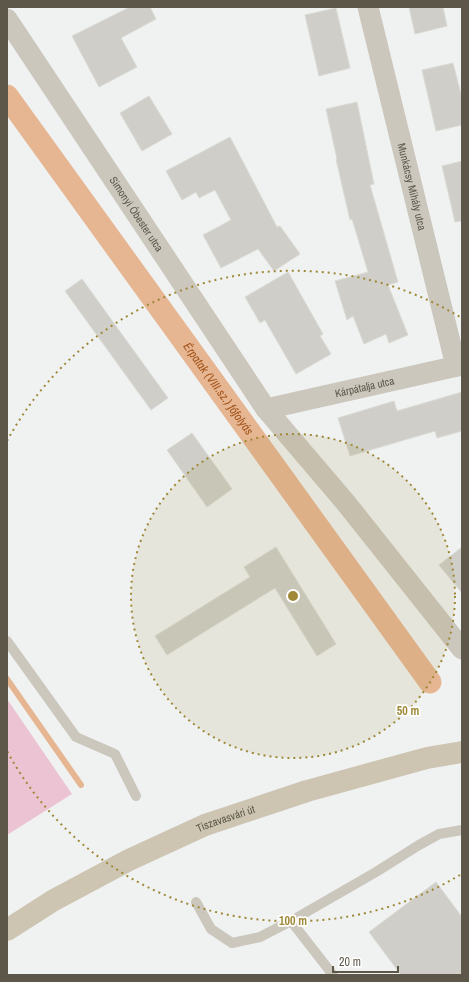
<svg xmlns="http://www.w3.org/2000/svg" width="469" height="982" font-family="'Archivo Narrow',sans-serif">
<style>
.green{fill:#ecc3d3}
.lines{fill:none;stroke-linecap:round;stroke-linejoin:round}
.stream{stroke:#e6b693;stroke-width:6}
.canal{stroke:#e6b693;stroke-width:23}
.building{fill:#cfcec8;stroke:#dbdbd5}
.service{stroke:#ccc7bd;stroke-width:10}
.minor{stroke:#ccc7bd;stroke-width:21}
.primary{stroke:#cdc5b2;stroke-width:22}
.ring{fill:none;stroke:#9f8836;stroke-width:2;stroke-dasharray:2 4}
.labels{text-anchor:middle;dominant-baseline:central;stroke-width:3.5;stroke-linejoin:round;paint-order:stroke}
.street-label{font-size:11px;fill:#5c5749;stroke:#fff}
.water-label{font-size:12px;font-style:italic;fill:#a25317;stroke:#fff}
.centre{fill:#9f8836;stroke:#fff;stroke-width:2}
.ring-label{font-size:12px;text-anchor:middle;font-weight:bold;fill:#9f8836;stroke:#fff;stroke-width:3.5;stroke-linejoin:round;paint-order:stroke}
</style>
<rect width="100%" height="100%" fill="#f0f2f2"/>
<path class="green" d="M7 699 72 794 7 835Z"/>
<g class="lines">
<path class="stream" d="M7 679 81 785"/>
<path class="canal" id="s1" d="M7 96 430 682"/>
</g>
<g class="building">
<path d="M130 7H150L156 19 121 38 137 67 99 87 72 36Z"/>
<path d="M409 7H443L447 26 415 34Z"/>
<path d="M336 8 350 68 319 76 305 15Z"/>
<path d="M453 63 462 98V125L436 131 422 70Z"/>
<path d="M149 96 172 134 142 151 120 113Z"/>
<path d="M357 102 374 184 370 185 398 282 388 285 408 335 389 343 386 334 364 344 353 316 347 320 335 281 368 272 352 219 350 220 336 159H337L326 109Z"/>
<path d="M230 137 277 227 280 226 300 254 274 271 258 249 221 268 203 235 231 220 215 190 199 198 196 192 182 200 166 171Z"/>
<path d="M462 161V221L455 222 442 166Z"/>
<path d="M288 272 323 334 320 336 331 354 296 374 265 320 260 323 245 297Z"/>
<path d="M82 279 168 398 151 410 65 291Z"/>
<path d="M462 392V431L437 438 435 431 350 456 338 418 394 401 397 411Z"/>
<path d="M192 433 232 489 207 507 167 450Z"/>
<path d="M276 547 336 644 317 656 275 588 167 655 155 636 250 577 244 567Z"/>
<path d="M462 547V593L439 565Z"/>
<path d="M436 882 462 917V975H401L369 932Z"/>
</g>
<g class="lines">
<g class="service">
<path d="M7 641 76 737 115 754 136 796"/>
<path d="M196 902 211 929 232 943 260 937 291 921 376 872 419 845 439 834 462 830"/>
<path d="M291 921 333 975"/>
</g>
<g class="minor">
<path id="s2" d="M368 7 456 366"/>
<path id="s3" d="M7 19 266 409 346 503 462 649"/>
<path id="s4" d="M266 409 462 365"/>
</g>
<path class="primary" id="s5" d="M7 930 54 900 129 860 205 825 307 791 427 758 462 752"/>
</g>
<circle cx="293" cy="596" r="162" fill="#9f8836" fill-opacity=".12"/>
<g class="ring">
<circle cx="293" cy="596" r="162"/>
<path d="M460 875A325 325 0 0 1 7 751M7 441A325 325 0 0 1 460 317"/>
</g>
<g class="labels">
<g class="street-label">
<text stroke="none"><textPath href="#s2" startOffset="185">Munkácsy Mihály utca</textPath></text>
<text stroke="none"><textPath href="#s3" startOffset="234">Simonyi Óbester utca</textPath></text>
<text stroke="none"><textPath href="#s4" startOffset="101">Kárpátalja utca</textPath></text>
<text stroke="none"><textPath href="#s5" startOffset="246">Tiszavasvári út</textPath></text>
</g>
<g class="water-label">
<text stroke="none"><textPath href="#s1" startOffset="361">Érpatak (VIII.sz.) főfolyás</textPath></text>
</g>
</g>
<circle cx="293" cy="596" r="6" class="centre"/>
<g class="ring-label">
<text x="408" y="715">50 m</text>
<text x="293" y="925">100 m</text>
</g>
<rect width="469" height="982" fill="none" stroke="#5c5749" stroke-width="16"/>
<path d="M333 966v6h65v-6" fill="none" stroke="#5c5749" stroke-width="2"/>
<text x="339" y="966" font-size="12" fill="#5c5749" stroke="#ffffff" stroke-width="3" paint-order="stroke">20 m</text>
</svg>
